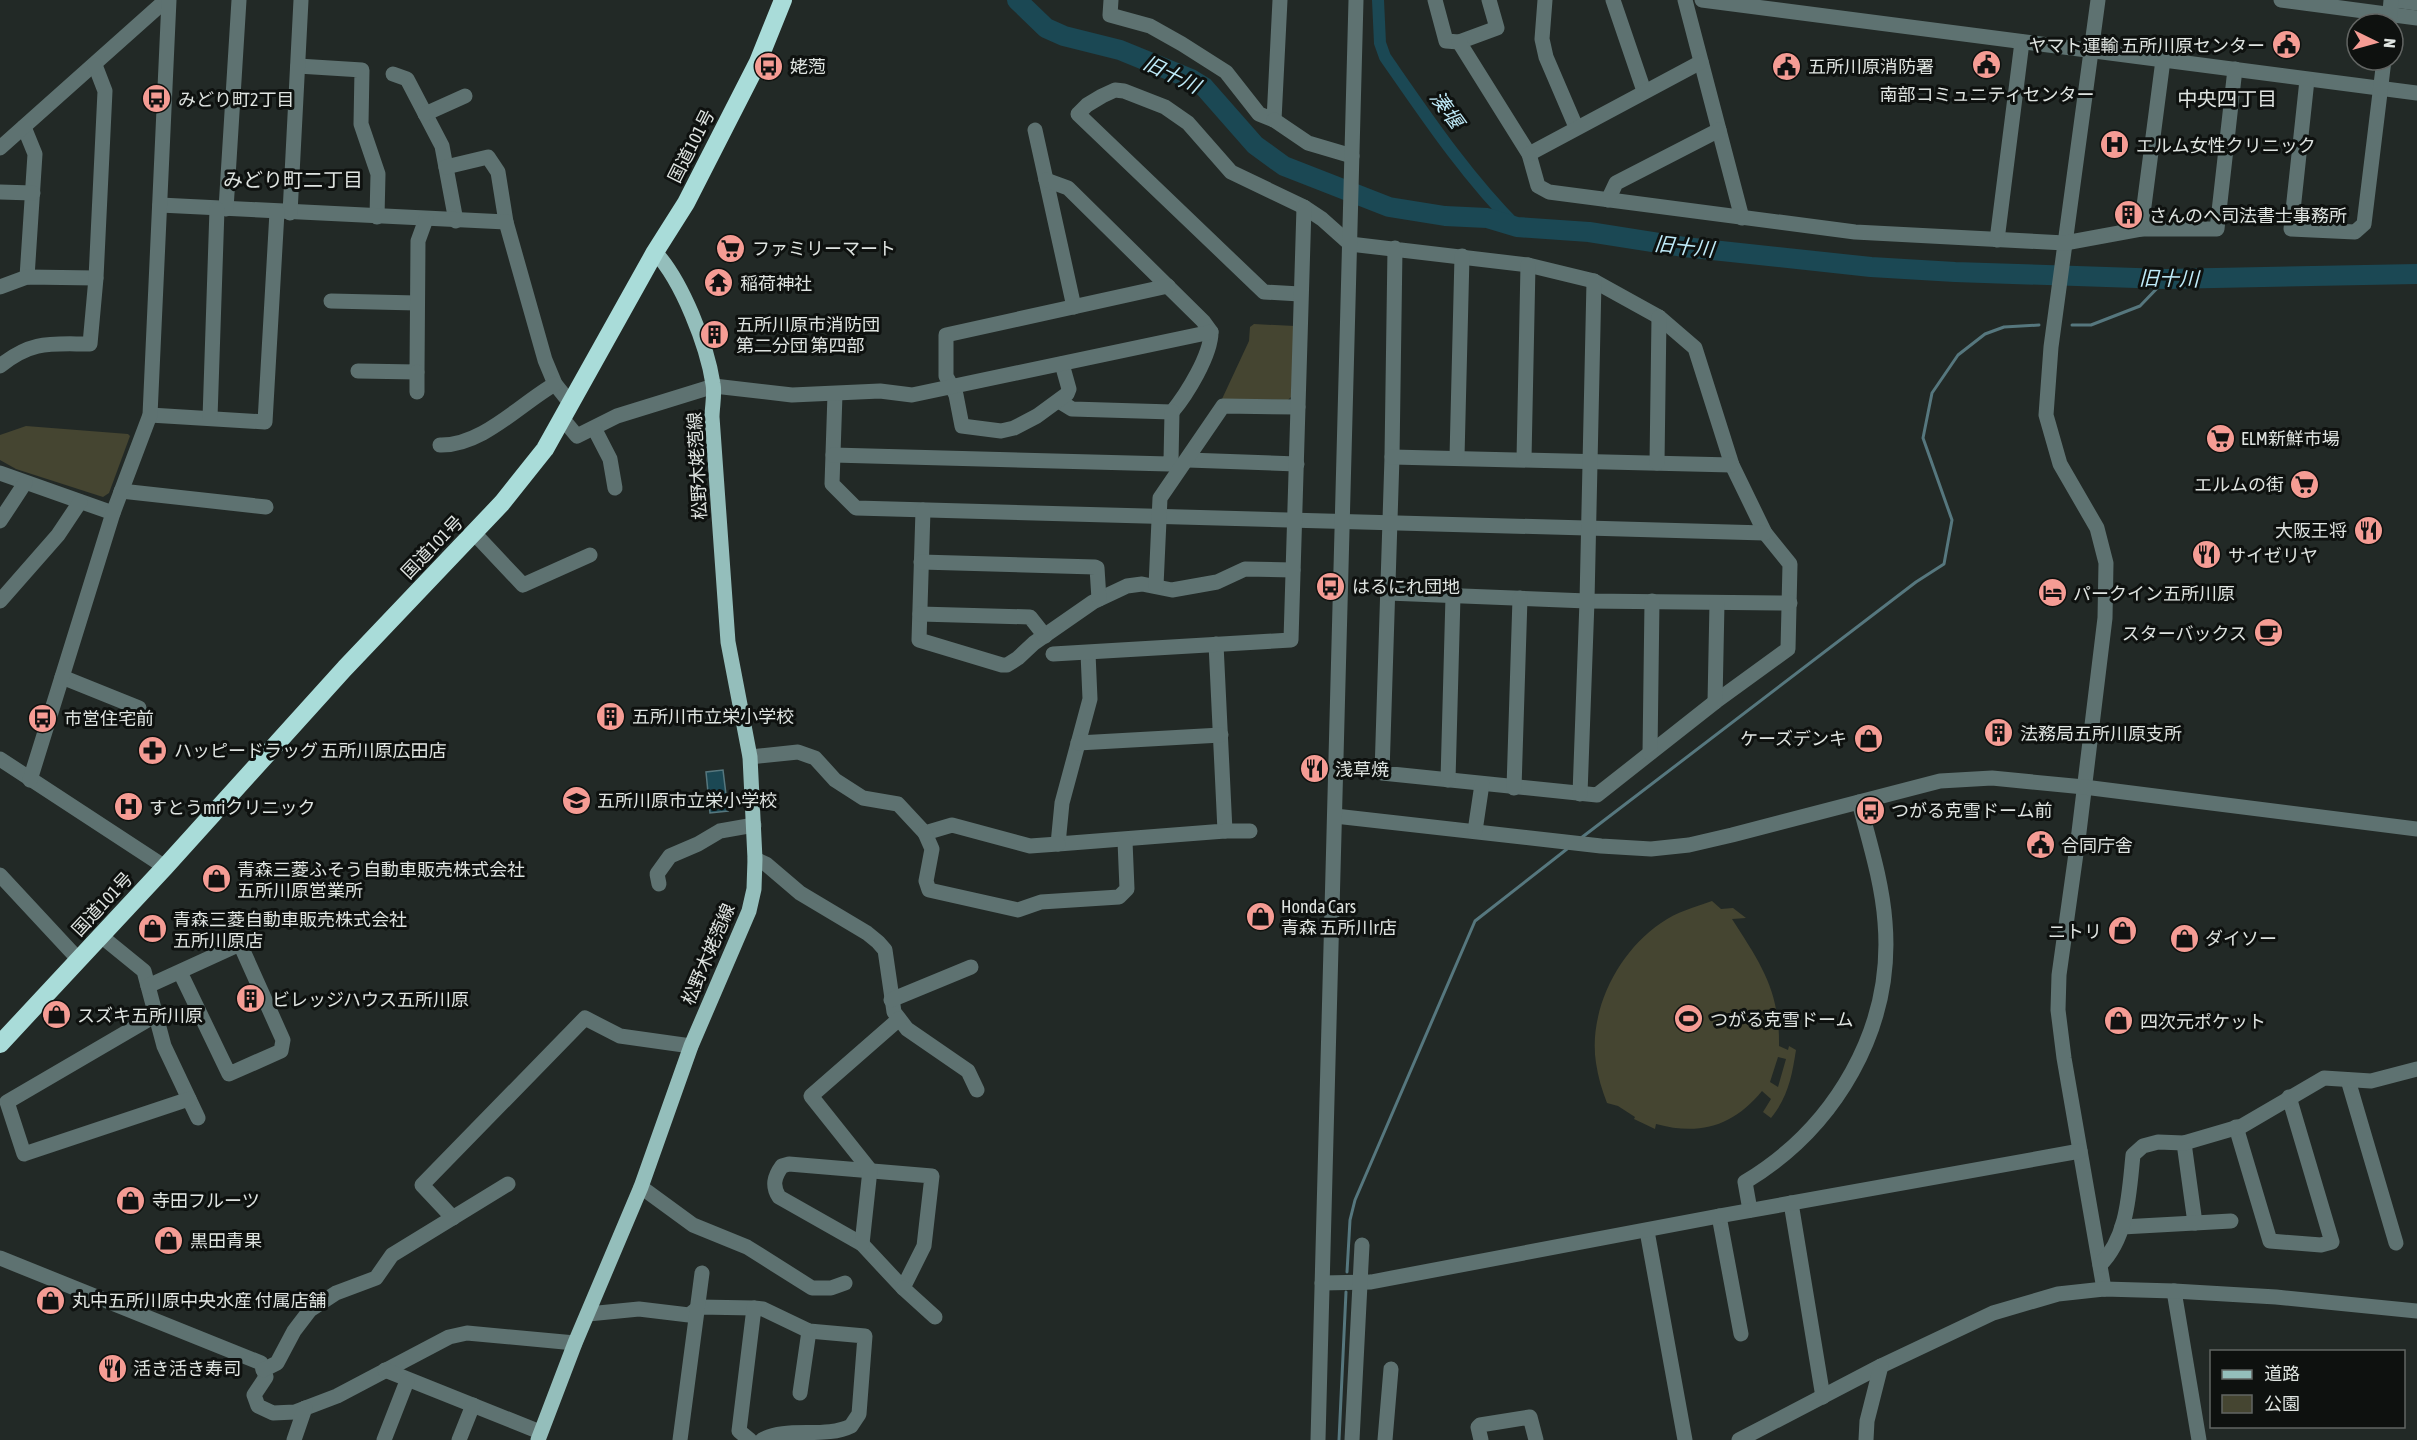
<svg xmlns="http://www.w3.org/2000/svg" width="2417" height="1440" font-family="'Asap Condensed','Noto Sans JP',sans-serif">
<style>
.green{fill:#454531;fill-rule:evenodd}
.water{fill:#1b4854;stroke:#56777e;stroke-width:1.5}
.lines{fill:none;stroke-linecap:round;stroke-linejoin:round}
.stream{stroke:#56777e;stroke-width:3}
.canal{stroke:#1b4854;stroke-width:12}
.river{stroke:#1b4854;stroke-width:20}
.minor{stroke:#5e7271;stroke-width:15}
.major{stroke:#94bebb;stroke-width:15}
.highway{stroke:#a9dcd9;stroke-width:18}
.labels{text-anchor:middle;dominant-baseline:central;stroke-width:6;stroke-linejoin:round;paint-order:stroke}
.poi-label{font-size:18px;fill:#dfe4e1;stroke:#0e110f;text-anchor:start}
.street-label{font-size:18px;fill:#dfe4e1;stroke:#0e110f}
.water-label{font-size:20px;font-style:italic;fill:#bfebf9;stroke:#0e110f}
.neighbourhood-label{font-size:20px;fill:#dfe4e1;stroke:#0e110f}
</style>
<rect width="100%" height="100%" fill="#222926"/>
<g class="green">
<path d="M1254 324 1295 326 1291 397 1288 400 1222 399 1249 341 1250 327Z"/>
<path d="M26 426 128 434 130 436 109 493 103 497 16 469 0 460V435Z"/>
<path d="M1712 901 1721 909 1733 908 1746 918 1732 919C1761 964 1780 991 1779 1046L1788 1050 1789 1046 1796 1050C1792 1076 1788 1097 1771 1118L1763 1112 1771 1099 1762 1091C1733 1126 1700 1136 1656 1124L1655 1129 1634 1119 1635 1117 1618 1106 1607 1103C1602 1090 1598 1077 1596 1063 1588 1011 1618 952 1661 923 1676 912 1695 907 1712 901ZM1778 1057 1786 1059 1778 1087 1770 1082Z"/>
</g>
<path class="water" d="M723 770 728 811 710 813 706 772Z"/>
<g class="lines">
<g class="stream">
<path d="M2072 325H2091L2140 306 2166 279"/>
<path d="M1581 838 1916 582 1944 564 1952 520 1923 438 1932 393 1958 355 1985 334 2004 327 2039 325"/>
<path d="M1347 1272 1350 1220 1355 1200 1475 921 1567 849"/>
<path d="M1339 1440 1346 1292"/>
</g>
<path class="canal" d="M1378 0 1380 43 1385 57C1426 116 1466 176 1517 227"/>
<path class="river" d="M1017 0 1046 28 1064 36 1120 50 1191 79 1204 87 1255 145 1284 166 1389 207 1445 216 1487 218 1517 227 1589 232 1684 247 1871 267 1955 272 2166 279 2417 274"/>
<g class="minor">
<path d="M1111 0 1110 15 1150 26 1182 44 1226 72 1259 114 1274 120 1280 0"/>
<path d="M1435 0 1446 41 1459 42 1497 28 1489 0"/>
<path d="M1545 0 1542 39 1546 57 1576 127"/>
<path d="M1613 0 1644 91"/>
<path d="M1685 0 1742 218"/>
<path d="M1702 0 2417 93"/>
<path d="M2098 0 2051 347 2046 415 2060 464 2097 528 2106 563 2105 618 2079 832 2059 975 2058 1010 2064 1058 2104 1289"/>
<path d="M2281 0 2417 18"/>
<path d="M2395 0 2417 3"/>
<path d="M2389 24 2391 0"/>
<path d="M1459 42 1529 154 1538 186 1549 192 1855 232 2065 243 2141 229H2217L2235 69"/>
<path d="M298 66 362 70 361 124 378 174 377 217"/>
<path d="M393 74 407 79 442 146 456 221"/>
<path d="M2307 80 2291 229 2355 232 2364 224 2384 60"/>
<path d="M425 114 465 96"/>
<path d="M1274 120 1308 143 1352 156"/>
<path d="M24 127 35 154 27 277"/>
<path d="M1035 130 1074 307"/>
<path d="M0 148 166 0"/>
<path d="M1529 154 1701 62"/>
<path d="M446 167 488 157 498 172 506 222"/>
<path d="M1046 180 1068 188 1203 321 1211 332C1211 355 1187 394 1172 412L1072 409 1059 401"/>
<path d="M0 192 33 193"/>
<path d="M1608 200 1616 183 1719 130"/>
<path d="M160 205 506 222 545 360 555 384 571 404"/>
<path d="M226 209 239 0"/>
<path d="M290 213 301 0"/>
<path d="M2141 229 2163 60"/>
<path d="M1997 240 2022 42"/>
<path d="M0 287 27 277 96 278"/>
<path d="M1300 294 1264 292 1078 114 1087 105 1102 96 1115 90 1124 91 1165 107 1188 123 1231 172 1304 207 1322 219 1350 244 1528 265 1594 281 1659 317 1695 348 1732 465 1765 533 1790 564 1788 649 1715 702 1597 795 1382 773 1392 457 1395 248"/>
<path d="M331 301 417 303"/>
<path d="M1062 364 1069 389 1067 394 1037 416 1014 428 1001 431 962 426 956 395 946 376V335L1168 286"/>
<path d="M0 366C32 340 51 344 90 344L96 278 105 91 95 65"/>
<path d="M358 371 417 372 418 241 426 219"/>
<path d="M417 372V392"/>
<path d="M835 394 832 484 856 508 1765 533"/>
<path d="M150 415 265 422 277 212"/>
<path d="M210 418 217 209"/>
<path d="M562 418 577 436 617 416 714 386 792 395 880 391 912 395 1211 332"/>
<path d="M594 428 610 459 615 488"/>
<path d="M440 445C482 446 520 404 555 384"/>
<path d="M833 455 1169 464 1171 461 1172 412"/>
<path d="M1392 457 1732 465"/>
<path d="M1457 457 1462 256"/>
<path d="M1524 459 1528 265"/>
<path d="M1188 460 1297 464"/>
<path d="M1657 463 1659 317"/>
<path d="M0 473 113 513"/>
<path d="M121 491 266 507"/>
<path d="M923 510 919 640 1002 665H1007L1018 658 1034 643 1093 602 1127 586 1142 584 1172 590 1217 582 1245 569 1293 570"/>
<path d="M0 521 25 483"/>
<path d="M474 533 523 585 590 555"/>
<path d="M921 562 1095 567 1097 568 1099 599"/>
<path d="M1156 586 1160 498 1223 406 1298 407"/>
<path d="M1388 593 1587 601 1790 603"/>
<path d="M0 601 58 535 80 502"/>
<path d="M920 614 1030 617 1045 636"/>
<path d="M1088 653 1090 699 1062 803 1058 844 1225 831 1216 644"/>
<path d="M1053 654 1291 640 1304 207"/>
<path d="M62 677 139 708"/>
<path d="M1715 702 1717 603"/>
<path d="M1078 743 1221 735"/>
<path d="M1650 753 1652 601"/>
<path d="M750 757 798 752 815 758 835 780 863 798 898 804 925 833 952 825 1030 846 1058 844"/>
<path d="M0 759 165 867"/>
<path d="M30 780 113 513 150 415 169 0"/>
<path d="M1448 780 1453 596"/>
<path d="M1514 788 1520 598"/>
<path d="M1580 794 1587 601 1594 281"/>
<path d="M1335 816 1601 846 1651 849 1689 845 1732 835 1940 781 1992 778 2084 787 2417 829"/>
<path d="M1225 831H1250"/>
<path d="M1475 831 1482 784"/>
<path d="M925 833 932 849 926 881 929 890 1018 910 1041 902 1119 897 1127 889 1125 841"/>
<path d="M755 859 766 864 800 893 867 933 878 942 885 950 894 1012 907 1029 968 1071 977 1090"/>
<path d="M0 875 79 960"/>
<path d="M659 884 657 874 670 856 698 844 720 831 754 825"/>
<path d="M101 936 144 971 164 1046 198 1118"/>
<path d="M148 986 240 944 283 1040 281 1051 229 1074 180 972"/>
<path d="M891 1000 971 967"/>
<path d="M156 1015 7 1102 24 1154 189 1099"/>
<path d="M2348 1080 2396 1243"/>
<path d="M2236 1127 2270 1241 2321 1245 2332 1242 2289 1097"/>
<path d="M2184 1143 2195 1223"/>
<path d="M789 1164 932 1176 924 1246 903 1288 862 1244 779 1197C772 1186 774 1177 782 1166Z"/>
<path d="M641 1187 693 1225 747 1247 812 1288H831L845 1283"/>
<path d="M1791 1203 1823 1397"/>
<path d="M1750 1210 1745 1182C1835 1128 1894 1029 1885 922 1882 881 1869 841 1859 802"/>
<path d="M1719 1216 1741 1334"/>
<path d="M453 1218 422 1185 585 1018 620 1036 691 1046"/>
<path d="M2122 1227 2231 1221"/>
<path d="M1647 1231 1685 1440"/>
<path d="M862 1244 870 1170 811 1096 899 1019"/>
<path d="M0 1258 261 1363 266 1377 254 1395 258 1406 273 1413 295 1412 337 1396 449 1337 467 1333 575 1343"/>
<path d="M2100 1265C2128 1237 2129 1193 2133 1155L2143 1146 2158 1142 2184 1143 2242 1126 2324 1078 2371 1081 2417 1069"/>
<path d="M1322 1283 1371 1282 1719 1216 2080 1151"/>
<path d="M903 1288 935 1317"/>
<path d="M2174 1291 2199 1440"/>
<path d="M588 1314 639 1309 689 1315 699 1307 754 1308 763 1309 809 1331 865 1336 859 1414 851 1426C825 1439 786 1426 762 1440"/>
<path d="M263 1370 277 1363 294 1331 310 1310 336 1293 376 1278 392 1255 508 1184"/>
<path d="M385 1370 540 1432"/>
<path d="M800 1393 809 1331"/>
<path d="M294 1440 305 1408"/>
<path d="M384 1440 407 1381"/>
<path d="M459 1440 473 1405"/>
<path d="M680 1440 702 1273"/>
<path d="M750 1440 739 1431 754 1308"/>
<path d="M1318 1440 1356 0"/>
<path d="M1352 1440 1362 1245"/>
<path d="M1385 1440 1391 1369"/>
<path d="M1481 1440 1478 1427 1480 1425 1530 1417 1536 1440"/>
<path d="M1739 1440 1881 1366 1993 1313 2058 1294 2104 1289 2174 1291 2276 1297 2417 1311"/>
<path d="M1866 1440 1867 1421 1881 1366"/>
</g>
<path class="major" d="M538 1440 575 1343 641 1187 691 1046 749 911 754 889 755 859 750 757 728 642 712 417C712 407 715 394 713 384 707 345 682 281 655 252"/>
<path class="highway" d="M0 1044 165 867 345 668 502 503 545 449 655 252 686 203 758 62 783 0"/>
</g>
<defs>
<symbol id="civic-disc" viewBox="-11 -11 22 22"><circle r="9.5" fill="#f59c94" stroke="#0e110f"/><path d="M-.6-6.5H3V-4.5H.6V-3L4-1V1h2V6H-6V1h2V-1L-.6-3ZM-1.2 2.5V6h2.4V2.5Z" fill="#111"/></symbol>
<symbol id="bus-disc" viewBox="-11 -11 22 22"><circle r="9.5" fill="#f59c94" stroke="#0e110f"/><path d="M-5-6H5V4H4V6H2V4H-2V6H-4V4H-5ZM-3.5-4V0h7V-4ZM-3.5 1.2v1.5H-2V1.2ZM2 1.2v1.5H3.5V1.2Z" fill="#111"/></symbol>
<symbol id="hospital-disc" viewBox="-11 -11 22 22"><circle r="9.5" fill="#f59c94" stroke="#0e110f"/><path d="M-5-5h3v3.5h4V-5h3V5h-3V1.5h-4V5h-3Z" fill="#111"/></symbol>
<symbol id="building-disc" viewBox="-11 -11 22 22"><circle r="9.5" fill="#f59c94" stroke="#0e110f"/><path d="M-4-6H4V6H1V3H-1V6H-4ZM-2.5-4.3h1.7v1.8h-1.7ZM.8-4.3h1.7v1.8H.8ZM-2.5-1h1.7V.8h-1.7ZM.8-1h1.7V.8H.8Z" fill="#111"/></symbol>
<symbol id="supermarket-disc" viewBox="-11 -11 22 22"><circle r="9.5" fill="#f59c94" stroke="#0e110f"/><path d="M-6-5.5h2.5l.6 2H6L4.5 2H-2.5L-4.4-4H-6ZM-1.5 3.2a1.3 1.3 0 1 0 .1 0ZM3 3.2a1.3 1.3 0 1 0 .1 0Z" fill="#111"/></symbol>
<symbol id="temple-disc" viewBox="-11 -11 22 22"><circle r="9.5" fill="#f59c94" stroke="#0e110f"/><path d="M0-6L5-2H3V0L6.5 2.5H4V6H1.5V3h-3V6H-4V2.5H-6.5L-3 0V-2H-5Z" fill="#111"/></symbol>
<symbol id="restaurant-disc" viewBox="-11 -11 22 22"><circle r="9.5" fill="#f59c94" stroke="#0e110f"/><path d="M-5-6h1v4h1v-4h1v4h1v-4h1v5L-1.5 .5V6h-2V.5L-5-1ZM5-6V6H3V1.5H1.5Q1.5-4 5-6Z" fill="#111"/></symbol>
<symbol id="hotel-disc" viewBox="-11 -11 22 22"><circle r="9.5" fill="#f59c94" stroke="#0e110f"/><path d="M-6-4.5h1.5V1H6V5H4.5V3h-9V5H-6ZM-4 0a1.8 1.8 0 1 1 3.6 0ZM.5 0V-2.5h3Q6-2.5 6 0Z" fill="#111"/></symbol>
<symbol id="cafe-disc" viewBox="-11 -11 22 22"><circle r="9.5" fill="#f59c94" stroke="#0e110f"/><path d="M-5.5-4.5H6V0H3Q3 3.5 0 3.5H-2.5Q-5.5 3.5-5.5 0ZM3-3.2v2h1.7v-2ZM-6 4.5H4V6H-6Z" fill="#111"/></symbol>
<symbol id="shop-disc" viewBox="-11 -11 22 22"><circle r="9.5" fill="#f59c94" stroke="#0e110f"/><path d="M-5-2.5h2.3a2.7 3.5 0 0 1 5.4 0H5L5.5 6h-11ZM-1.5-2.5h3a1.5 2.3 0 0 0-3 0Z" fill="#111"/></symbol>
<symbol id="pharmacy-disc" viewBox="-11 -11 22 22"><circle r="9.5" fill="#f59c94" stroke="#0e110f"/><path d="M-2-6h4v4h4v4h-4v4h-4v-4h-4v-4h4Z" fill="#111"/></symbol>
<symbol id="school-disc" viewBox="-11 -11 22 22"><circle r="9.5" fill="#f59c94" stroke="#0e110f"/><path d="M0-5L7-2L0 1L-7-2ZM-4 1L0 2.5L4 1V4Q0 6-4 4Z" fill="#111"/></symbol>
<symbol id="stadium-disc" viewBox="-11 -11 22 22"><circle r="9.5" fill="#f59c94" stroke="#0e110f"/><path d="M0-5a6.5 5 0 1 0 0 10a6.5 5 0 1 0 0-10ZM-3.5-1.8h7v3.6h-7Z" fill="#111"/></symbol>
</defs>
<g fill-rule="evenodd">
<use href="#civic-disc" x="2270" y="28" width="33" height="33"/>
<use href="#civic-disc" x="1970" y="48" width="33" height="33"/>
<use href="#bus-disc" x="752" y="50" width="33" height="33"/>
<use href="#civic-disc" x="1770" y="50" width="33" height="33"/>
<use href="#bus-disc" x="140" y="82" width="33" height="33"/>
<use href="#hospital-disc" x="2098" y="128" width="33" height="33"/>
<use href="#building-disc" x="2112" y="198" width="33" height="33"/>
<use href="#supermarket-disc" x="714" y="232" width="33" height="33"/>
<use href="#temple-disc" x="702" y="266" width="33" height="33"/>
<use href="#building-disc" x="698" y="318" width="33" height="33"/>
<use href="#supermarket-disc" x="2204" y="422" width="33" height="33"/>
<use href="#supermarket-disc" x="2288" y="468" width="33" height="33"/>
<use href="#restaurant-disc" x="2352" y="514" width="33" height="33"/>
<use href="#restaurant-disc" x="2190" y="538" width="33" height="33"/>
<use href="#bus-disc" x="1314" y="570" width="33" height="33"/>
<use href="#hotel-disc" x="2036" y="576" width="33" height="33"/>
<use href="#cafe-disc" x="2252" y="616" width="33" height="33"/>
<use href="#building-disc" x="594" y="700" width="33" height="33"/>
<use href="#bus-disc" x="26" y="702" width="33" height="33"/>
<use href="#building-disc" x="1982" y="716" width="33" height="33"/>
<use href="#shop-disc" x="1852" y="722" width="33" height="33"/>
<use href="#pharmacy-disc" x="136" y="734" width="33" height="33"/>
<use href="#restaurant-disc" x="1298" y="752" width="33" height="33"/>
<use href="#school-disc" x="560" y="784" width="33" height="33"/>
<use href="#hospital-disc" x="112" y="790" width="33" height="33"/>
<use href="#bus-disc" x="1854" y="794" width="33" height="33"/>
<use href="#civic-disc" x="2024" y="828" width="33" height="33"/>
<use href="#shop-disc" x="200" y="862" width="33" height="33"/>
<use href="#shop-disc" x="1244" y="900" width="33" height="33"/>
<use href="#shop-disc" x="136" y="912" width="33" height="33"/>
<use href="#shop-disc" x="2106" y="914" width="33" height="33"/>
<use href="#shop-disc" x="2168" y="922" width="33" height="33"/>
<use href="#building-disc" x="234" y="982" width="33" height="33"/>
<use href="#shop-disc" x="40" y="998" width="33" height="33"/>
<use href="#stadium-disc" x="1672" y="1002" width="33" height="33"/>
<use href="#shop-disc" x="2102" y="1004" width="33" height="33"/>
<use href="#shop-disc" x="114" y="1184" width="33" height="33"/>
<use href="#shop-disc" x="152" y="1224" width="33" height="33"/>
<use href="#shop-disc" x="34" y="1284" width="33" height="33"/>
<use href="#restaurant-disc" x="96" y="1352" width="33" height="33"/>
</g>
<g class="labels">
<g class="poi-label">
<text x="2265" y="45" text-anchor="end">ヤマト運輸 五所川原センター</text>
<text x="790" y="66">姥萢</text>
<text x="1808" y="66">五所川原消防署</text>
<text x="1987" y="94" text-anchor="middle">南部コミュニティセンター</text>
<text x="178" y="99">みどり町2丁目</text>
<text x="2136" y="145">エルム女性クリニック</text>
<text x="2149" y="215">さんのへ司法書士事務所</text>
<text x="752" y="248">ファミリーマート</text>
<text x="740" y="283">稲荷神社</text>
<text x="736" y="324">五所川原市消防団<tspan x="736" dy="21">第二分団 第四部</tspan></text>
<text x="2241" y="438">ELM新鮮市場</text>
<text x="2284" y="484" text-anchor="end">エルムの街</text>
<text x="2347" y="530" text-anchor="end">大阪王将</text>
<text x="2228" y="555">サイゼリヤ</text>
<text x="1352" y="586">はるにれ団地</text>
<text x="2073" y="593">パークイン五所川原</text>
<text x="2247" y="633" text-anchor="end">スターバックス</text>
<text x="632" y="716">五所川市立栄小学校</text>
<text x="64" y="718">市営住宅前</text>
<text x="2020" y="733">法務局五所川原支所</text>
<text x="1847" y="738" text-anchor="end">ケーズデンキ</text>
<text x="174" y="750">ハッピードラッグ 五所川原広田店</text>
<text x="1335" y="769">浅草焼</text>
<text x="597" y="800">五所川原市立栄小学校</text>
<text x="149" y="807">すとうmriクリニック</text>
<text x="1891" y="810">つがる克雪ドーム前</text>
<text x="2061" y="845">合同庁舎</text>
<text x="237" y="869">青森三菱ふそう自動車販売株式会社<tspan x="237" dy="21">五所川原営業所</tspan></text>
<text x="1281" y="906">Honda Cars<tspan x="1281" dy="21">青森 五所川r店</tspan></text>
<text x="173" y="919">青森三菱自動車販売株式会社<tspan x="173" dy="21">五所川原店</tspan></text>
<text x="2102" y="931" text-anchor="end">ニトリ</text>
<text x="2205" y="938">ダイソー</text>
<text x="272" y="999">ビレッジハウス五所川原</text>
<text x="77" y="1015">スズキ五所川原</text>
<text x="1710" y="1019">つがる克雪ドーム</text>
<text x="2140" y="1021">四次元ポケット</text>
<text x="152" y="1200">寺田フルーツ</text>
<text x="190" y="1240">黒田青果</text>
<text x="72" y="1300">丸中五所川原中央水産 付属店舗</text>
<text x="133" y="1368">活き活き寿司</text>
</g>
<g class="street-label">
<text transform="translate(691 146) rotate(-63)">国道101号</text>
<text transform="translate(697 466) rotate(-93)">松野木姥萢線</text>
<text transform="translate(432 547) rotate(-46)">国道101号</text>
<text transform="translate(102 904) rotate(-47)">国道101号</text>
<text transform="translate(708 954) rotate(-67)">松野木姥萢線</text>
</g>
<g class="water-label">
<text transform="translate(1172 74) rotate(26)">旧十川</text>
<text transform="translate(1447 109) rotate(54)">湊堰</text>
<text transform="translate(1684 246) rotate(6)">旧十川</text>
<text transform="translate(2169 278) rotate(1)">旧十川</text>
</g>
<g class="neighbourhood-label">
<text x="2227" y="98">中央四丁目</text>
<text x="293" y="179">みどり町二丁目</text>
</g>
</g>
<rect x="2210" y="1350" width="195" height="78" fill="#0e110f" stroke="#626563" stroke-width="1.5"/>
<rect x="2222" y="1370" width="30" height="9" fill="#94bebb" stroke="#626563" stroke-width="1.5"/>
<text x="2264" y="1380" font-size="18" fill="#dfe4e1">道路</text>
<rect x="2222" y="1395" width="30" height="18" fill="#454531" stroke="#626563" stroke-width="1.5"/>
<text x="2264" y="1410" font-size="18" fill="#dfe4e1">公園</text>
<g transform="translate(2375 42) rotate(95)"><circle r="28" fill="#0e110f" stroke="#626563" stroke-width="1.5"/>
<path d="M0-4.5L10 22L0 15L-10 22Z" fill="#f59c94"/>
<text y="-9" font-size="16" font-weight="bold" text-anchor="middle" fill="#dfe4e1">N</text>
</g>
</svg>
